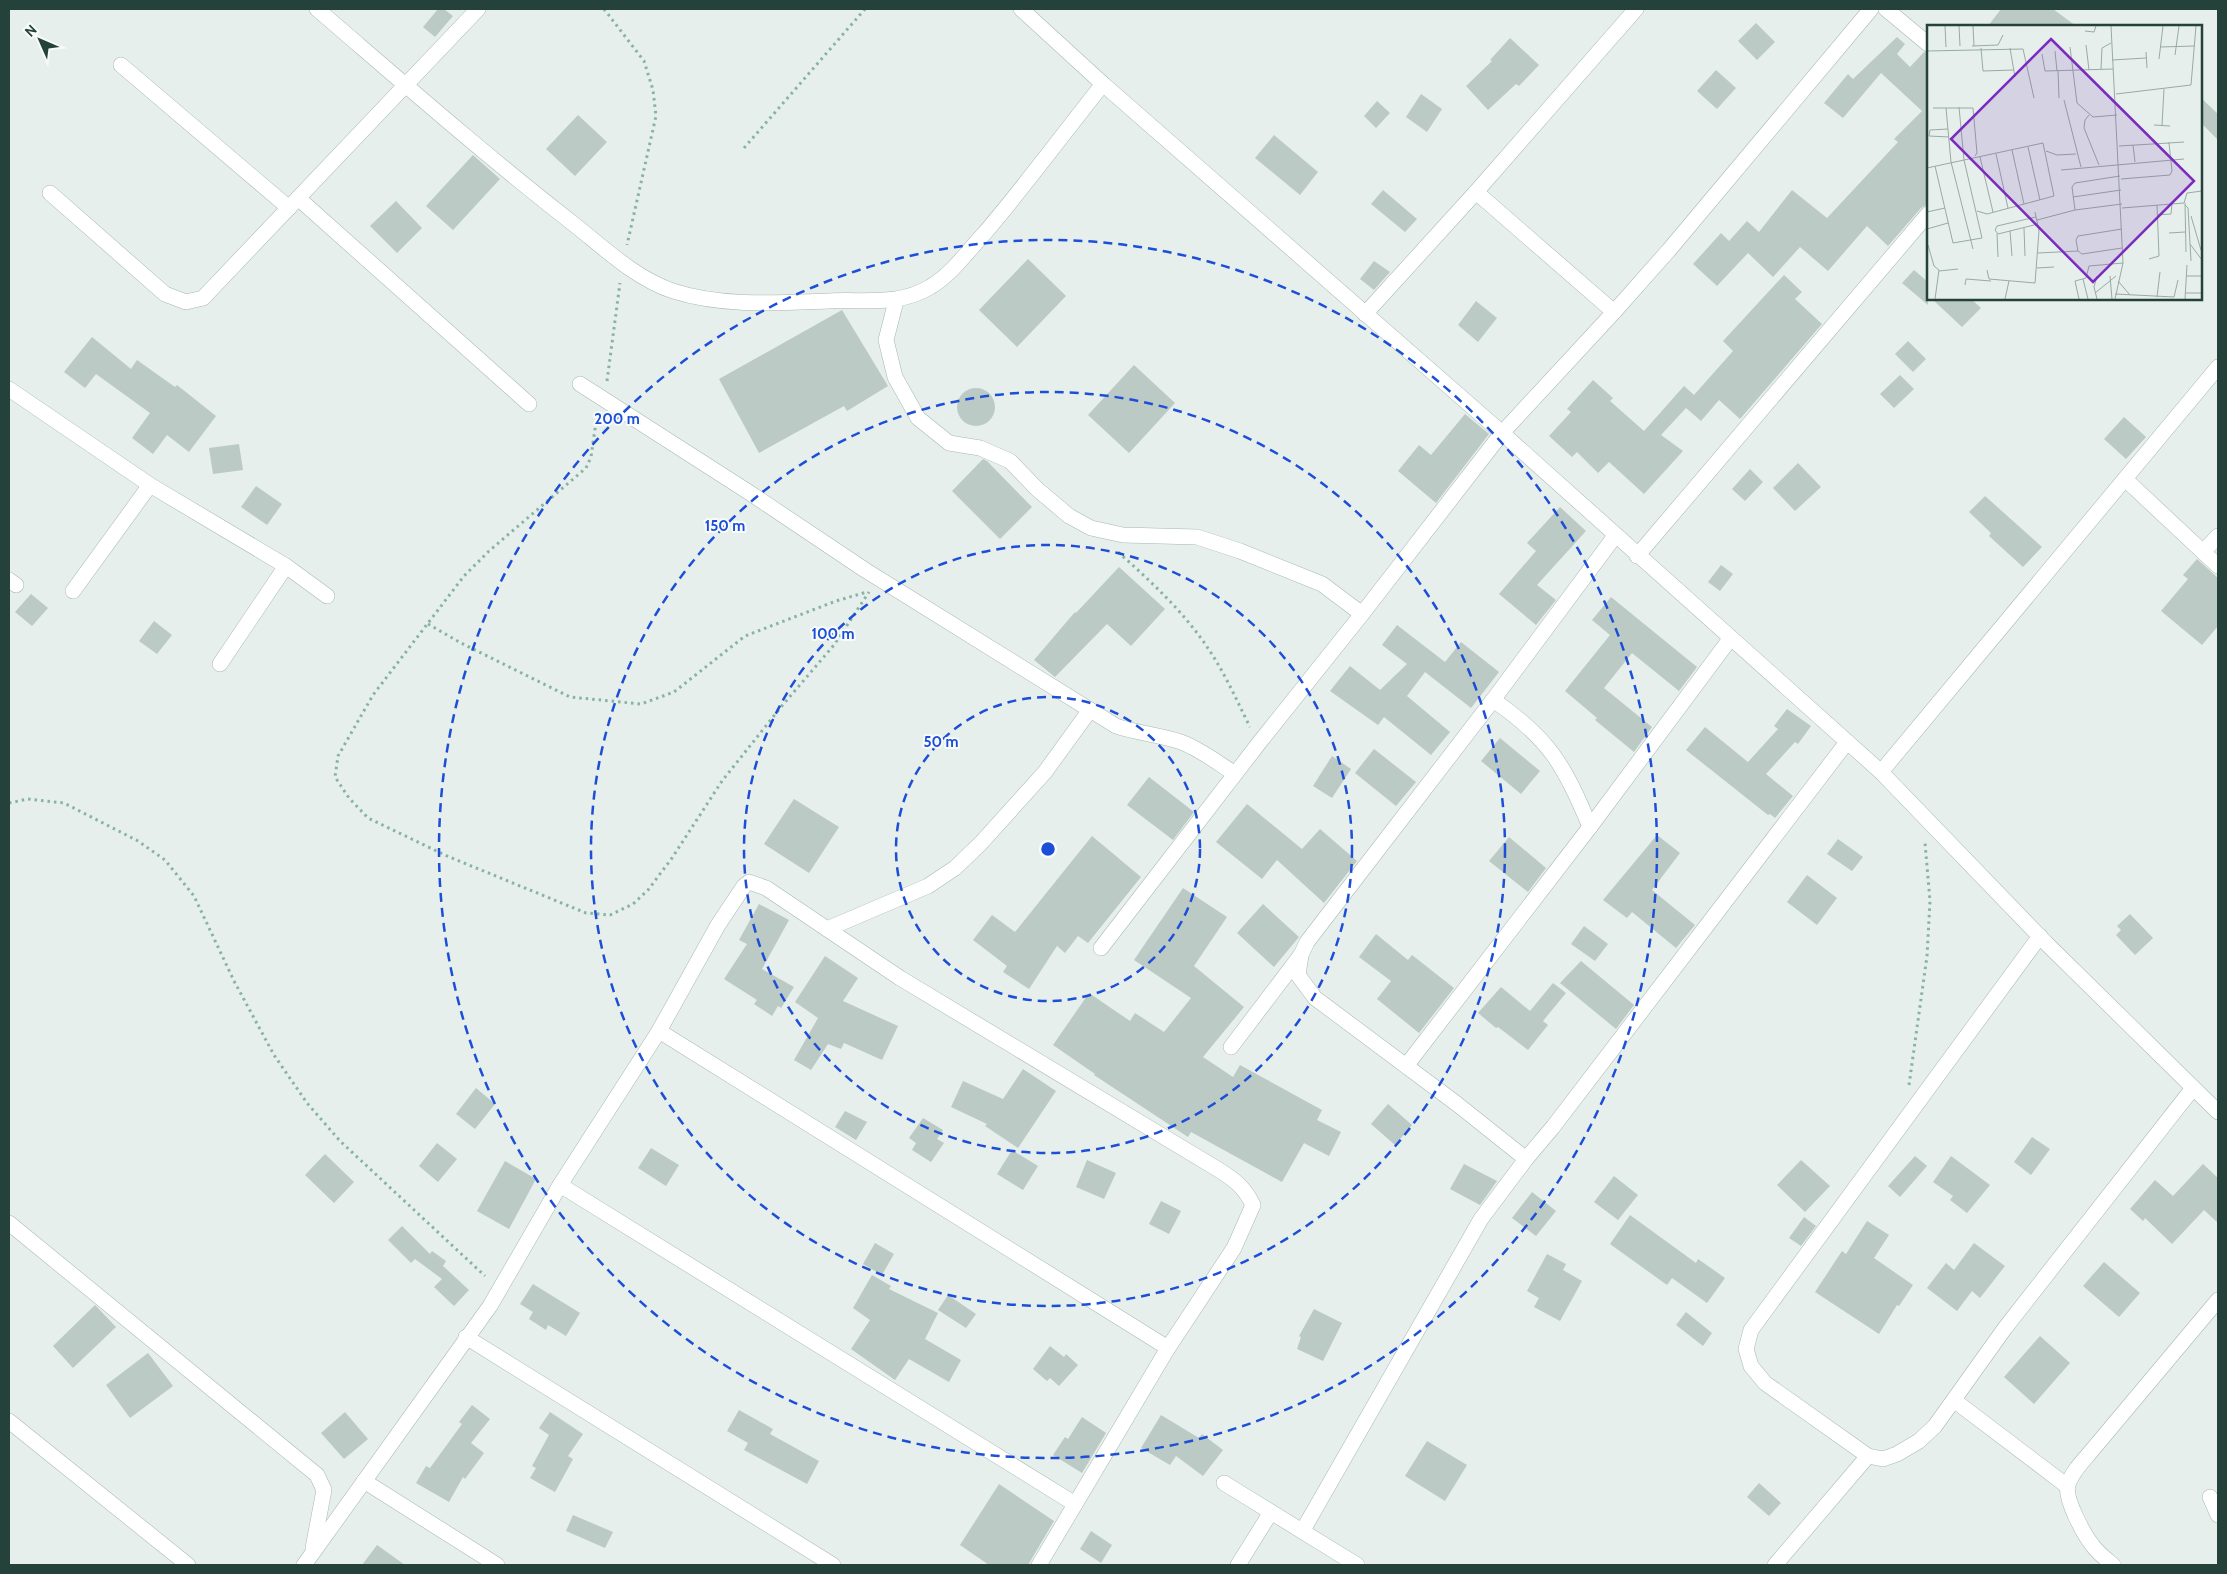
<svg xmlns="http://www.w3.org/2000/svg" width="2227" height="1574" font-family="Cabin,sans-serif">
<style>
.building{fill:#bbcac4}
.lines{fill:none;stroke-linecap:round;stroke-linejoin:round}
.minor-casing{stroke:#a8b8b2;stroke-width:16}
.path{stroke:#86b3a5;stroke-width:3;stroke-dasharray:2.5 4;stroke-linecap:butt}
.minor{stroke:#fff;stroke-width:15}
.ring{fill:none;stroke:#1d4ed8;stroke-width:2.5;stroke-dasharray:9 6}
.inset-road{fill:none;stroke:#98aaa4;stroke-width:1}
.view{fill:#7b2cbf;fill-opacity:0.15;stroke:#7b2cbf;stroke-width:2.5}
.inset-edge{fill:none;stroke:#24423a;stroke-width:2.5}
.centre{fill:#1d4ed8;stroke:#f7fbf9;stroke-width:2.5}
.ring-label{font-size:15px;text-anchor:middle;font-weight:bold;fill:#1d4ed8;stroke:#f7fbf9;stroke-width:4;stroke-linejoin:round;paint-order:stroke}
</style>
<rect width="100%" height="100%" fill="#e6efeb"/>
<g class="building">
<path d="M438 9H444L453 16 435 37 423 27Z"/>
<path d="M2001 9H2053L2076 26H1988Z"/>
<path d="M1756 23 1775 42 1757 60 1738 41Z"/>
<path d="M1897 37 1905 44 1897 54 1910 67 1924 52 1928 53V204L1921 208 1888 246 1867 226 1828 271 1800 247 1773 277 1748 253 1717 286 1693 264 1721 233 1729 241 1747 221 1759 232 1792 190 1827 218 1898 142 1894 139 1922 111 1881 73 1843 118 1824 103 1848 74 1853 79Z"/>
<path d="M1510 38 1539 65 1519 86 1516 84 1488 110 1466 86 1492 61 1490 60Z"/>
<path d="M1716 70 1736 88 1717 109 1697 91Z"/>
<path d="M1421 94 1442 109 1427 132 1406 117Z"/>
<path d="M2201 98 2218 114V140L2201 123Z"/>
<path d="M1377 101 1390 113 1376 128 1364 116Z"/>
<path d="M578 115 607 142 575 176 546 149Z"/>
<path d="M1274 135 1318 172 1300 195 1255 158Z"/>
<path d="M473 155 500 179 453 230 426 206Z"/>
<path d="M1383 190 1417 219 1405 232 1371 204Z"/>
<path d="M396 201 422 228 397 253 370 226Z"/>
<path d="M1028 259 1066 296 1017 347 979 310Z"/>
<path d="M1374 261 1390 272 1374 290 1360 279Z"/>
<path d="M1914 270 1928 282V305L1902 283Z"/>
<path d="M1784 275 1802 292 1795 299 1822 324 1740 419 1719 400 1701 421 1686 408 1661 435 1683 451 1644 494 1609 462 1598 473 1577 452 1572 457 1549 436 1571 412 1567 409 1593 380 1613 398 1610 401 1644 431 1684 386 1694 395 1733 351 1723 341Z"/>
<path d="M1932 299H1971L1981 308 1962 327Z"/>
<path d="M1476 301 1497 318 1478 342 1458 325Z"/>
<path d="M842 310 888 386 847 411 844 406 759 453 719 379Z"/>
<path d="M92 337 131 369 137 360 175 387 177 385 216 416 189 452 167 435 153 454 132 438 150 413 96 374 85 388 64 372Z"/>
<path d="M1908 341 1926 359 1913 372 1895 354Z"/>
<path d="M1134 365 1175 403 1129 453 1088 415Z"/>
<path d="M1900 375 1914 389 1894 408 1880 394Z"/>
<circle cx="976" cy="407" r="19"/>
<path d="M1465 414 1489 434 1436 503 1398 471 1419 445 1431 455Z"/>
<path d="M2124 417 2146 437 2126 459 2104 439Z"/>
<path d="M239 444 243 470 213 474 209 448Z"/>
<path d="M983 459 987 461 1032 507 1000 539 952 491Z"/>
<path d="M1798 463 1821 487 1795 511 1773 488Z"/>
<path d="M1750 469 1763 482 1745 501 1732 489Z"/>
<path d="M256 486 282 504 267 525 241 507Z"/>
<path d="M1985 496 2042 547 2023 567 1989 536 1991 533 1969 512Z"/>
<path d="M1560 507 1586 531 1537 585 1556 600 1536 625 1499 594 1536 551 1527 543Z"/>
<path d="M2197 559 2218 578V626L2202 645 2161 611 2188 579 2183 575Z"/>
<path d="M1721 565 1733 574 1720 591 1708 582Z"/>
<path d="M1119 567 1165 609 1131 646 1107 624 1055 677 1034 660 1075 612 1076 613Z"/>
<path d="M31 594 48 608 32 626 15 612Z"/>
<path d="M1611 597 1697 667 1679 691 1632 653 1604 688 1652 727 1634 752 1595 720 1597 718 1565 691 1610 635 1592 620Z"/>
<path d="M154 621 172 635 157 654 139 641Z"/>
<path d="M1397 625 1445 662 1461 642 1499 672 1471 708 1425 672 1407 696 1450 732 1431 755 1384 717 1378 725 1330 691 1350 666 1380 690 1407 664 1382 645Z"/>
<path d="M1787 709 1811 726 1798 744 1795 742 1766 774 1793 796 1775 818 1770 814 1768 815 1686 750 1705 727 1748 762 1778 729 1774 726Z"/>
<path d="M1500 738 1540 771 1521 794 1481 761Z"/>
<path d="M1374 749 1416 782 1396 806 1355 773Z"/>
<path d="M1332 756 1351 769 1332 798 1313 786Z"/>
<path d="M1149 777 1194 812 1173 840 1127 805Z"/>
<path d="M794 799 839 827 809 873 764 844Z"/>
<path d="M1247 804 1302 849 1320 829 1357 861 1324 903 1277 860 1262 879 1216 842Z"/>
<path d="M1657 835 1680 853 1652 890 1695 925 1676 948 1632 912 1627 918 1603 900Z"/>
<path d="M1092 836 1141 877 1088 943 1078 936 1065 953 1057 946 1029 989 1003 972 1007 966 973 940 992 915 1015 932Z"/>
<path d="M1509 837 1546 868 1528 892 1489 861Z"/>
<path d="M1838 839 1863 857 1852 871 1827 854Z"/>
<path d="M1807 875 1837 898 1817 925 1787 902Z"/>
<path d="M1183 888 1227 917 1194 966 1244 1007 1203 1057 1233 1077 1240 1065 1322 1110 1317 1120 1341 1132 1329 1156 1304 1143 1282 1182 1191 1132 1188 1137 1094 1075 1095 1074 1053 1045 1089 993 1130 1021 1135 1013 1164 1032 1191 998 1134 960Z"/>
<path d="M759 904 789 920 762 969 794 987 781 1008 778 1006 772 1016 754 1004 757 1000 724 979 747 944 739 940Z"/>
<path d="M1263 904 1299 937 1274 967 1237 933Z"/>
<path d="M2130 914 2153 938 2135 955 2116 935 2121 930 2117 926Z"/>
<path d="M1584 926 1608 944 1595 961 1571 944Z"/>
<path d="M1376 934 1408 960 1412 955 1454 988 1419 1033 1377 999 1391 981 1359 957Z"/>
<path d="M825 956 858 978 843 1001 898 1026 882 1060 844 1043 841 1049 828 1044 811 1070 794 1060 818 1018 795 1002Z"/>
<path d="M1581 961 1634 1005 1616 1029 1560 983Z"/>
<path d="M1553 983 1566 993 1543 1021 1548 1025 1528 1050 1498 1027 1496 1028 1478 1013 1501 987 1530 1011Z"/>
<path d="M1023 1069 1056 1091 1018 1148 985 1126 987 1124 951 1107 963 1081 1003 1099Z"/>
<path d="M476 1088 495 1104 475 1129 456 1114Z"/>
<path d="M1388 1104 1412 1125 1395 1145 1371 1124Z"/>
<path d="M845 1111 867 1122 856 1140 835 1127Z"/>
<path d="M923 1118 943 1130 937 1139 944 1143 931 1162 912 1150 916 1143 909 1138Z"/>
<path d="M2032 1137 2050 1149 2031 1175 2014 1162Z"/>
<path d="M437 1143 457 1159 438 1182 419 1166Z"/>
<path d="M651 1148 679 1165 666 1186 638 1168Z"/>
<path d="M1012 1150 1038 1166 1023 1190 997 1174Z"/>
<path d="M325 1154 354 1182 334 1203 305 1175Z"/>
<path d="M1915 1156 1927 1166 1900 1197 1888 1186Z"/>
<path d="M1951 1156 1990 1185 1967 1213 1950 1200 1953 1196 1933 1182Z"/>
<path d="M1087 1160 1116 1173 1104 1199 1076 1187Z"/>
<path d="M1801 1160 1830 1186 1805 1212 1777 1185Z"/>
<path d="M505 1161 536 1179 509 1229 477 1211Z"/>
<path d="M1464 1164 1497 1181 1480 1205 1450 1189Z"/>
<path d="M2203 1164 2218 1178V1223L2204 1210 2172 1244 2145 1218 2143 1221 2130 1209 2155 1180 2173 1196Z"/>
<path d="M1614 1176 1638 1195 1618 1220 1594 1202Z"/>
<path d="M1532 1192 1556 1211 1536 1236 1512 1218Z"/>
<path d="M1161 1201 1181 1211 1169 1234 1149 1224Z"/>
<path d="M1630 1215 1696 1263 1698 1259 1725 1278 1707 1303 1672 1278 1667 1285 1610 1244Z"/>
<path d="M1804 1217 1816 1226 1801 1246 1789 1238Z"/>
<path d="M1867 1221 1889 1235 1874 1258 1913 1285 1899 1306 1897 1305 1879 1334 1815 1292 1842 1251 1846 1254Z"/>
<path d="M402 1226 430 1254 432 1251 446 1261 443 1266 469 1290 454 1306 434 1287 442 1279 415 1259 411 1263 388 1240Z"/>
<path d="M875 1243 894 1254 882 1275 863 1264Z"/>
<path d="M1974 1243 2005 1266 1980 1298 1972 1291 1957 1311 1927 1288 1946 1263 1954 1270Z"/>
<path d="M1547 1254 1566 1264 1563 1270 1582 1281 1560 1321 1534 1307 1539 1298 1527 1291Z"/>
<path d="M2104 1262 2140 1293 2119 1317 2083 1286Z"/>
<path d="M872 1275 891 1286 889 1289 938 1313 925 1339 961 1360 949 1382 909 1359 895 1380 851 1349 870 1320 853 1308Z"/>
<path d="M533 1284 580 1313 566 1336 548 1325 546 1330 529 1319 533 1312 520 1304Z"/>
<path d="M948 1295 976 1314 966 1328 938 1310Z"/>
<path d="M95 1305 116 1327 73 1368 53 1346Z"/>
<path d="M1314 1309 1342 1323 1323 1361 1297 1349 1301 1337 1299 1336Z"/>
<path d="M1686 1312 1712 1333 1703 1346 1676 1325Z"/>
<path d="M2040 1336 2070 1363 2034 1404 2004 1377Z"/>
<path d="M1050 1346 1064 1357 1066 1354 1078 1365 1059 1386 1050 1378 1047 1381 1033 1369Z"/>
<path d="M148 1353 173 1386 130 1418 106 1385Z"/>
<path d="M472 1405 490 1419 471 1443 484 1453 465 1479 463 1477 449 1502 416 1483 426 1466 430 1468 462 1424 459 1422Z"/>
<path d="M739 1410 773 1429 770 1434 819 1461 807 1484 744 1450 748 1443 727 1431Z"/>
<path d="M345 1412 368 1439 344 1459 321 1433Z"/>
<path d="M550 1412 583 1434 568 1456 573 1459 555 1492 530 1478 536 1468 532 1466 549 1435 539 1428Z"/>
<path d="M1161 1415 1199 1438 1202 1434 1223 1450 1203 1476 1176 1456 1170 1465 1141 1448Z"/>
<path d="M1082 1417 1106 1433 1082 1473 1053 1455 1065 1437 1068 1439Z"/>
<path d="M1427 1441 1467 1465 1445 1501 1405 1476Z"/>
<path d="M1759 1483 1781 1503 1769 1516 1747 1497Z"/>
<path d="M999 1484 1054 1521 1028 1565H989L960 1545Z"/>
<path d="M573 1515 613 1532 605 1548 566 1531Z"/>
<path d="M1091 1531 1112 1545 1101 1563 1080 1549Z"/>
<path d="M377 1545 405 1565H362Z"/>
</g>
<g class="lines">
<defs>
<g id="minor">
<path d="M317 9C401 81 484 154 571 222 602 246 634 278 673 291 723 307 778 303 829 301 864 299 899 306 930 287 951 275 967 252 983 235 1025 186 1063 134 1103 84"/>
<path d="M1021 9 1103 84 1502 433 1881 772 2046 943 2218 1112"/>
<path d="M1886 9 1928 44"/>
<path d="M121 65 289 208"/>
<path d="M1476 192 1614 312"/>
<path d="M50 193 165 294 186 302 203 298 478 9"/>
<path d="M298 198 529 404"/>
<path d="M896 301 886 340 895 377 918 418 949 443 980 448 1010 461 1037 489 1069 516 1091 528 1123 535 1197 537 1240 551 1322 584 1362 614"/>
<path d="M1365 314 1476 192 1636 9"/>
<path d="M580 384 750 493 865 570 1116 726C1137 733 1160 735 1181 742 1200 749 1218 763 1235 774"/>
<path d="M9 389 150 485 286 566 327 596"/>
<path d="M2125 479 2218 566"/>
<path d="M1615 536 1493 700 1307 942 1301 955 1298 975 1315 998 1457 1104 1526 1159 1553 1127 1847 742"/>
<path d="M2203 552 2218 536"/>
<path d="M1637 556 1928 214"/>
<path d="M9 580 16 585"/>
<path d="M73 591 150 485"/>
<path d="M220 664 286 566"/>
<path d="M1493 700C1549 738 1565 766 1590 827"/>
<path d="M1881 772 2218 367"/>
<path d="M827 929 928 886 955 868 981 843 1045 772 1090 710"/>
<path d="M2040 936 1751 1330 1746 1349 1751 1366 1765 1383 1868 1456 1883 1459 1897 1454 1919 1441 1935 1426 2005 1328 2193 1088"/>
<path d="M1101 948 1259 743 1362 614 1502 433 1614 312 1669 250 1871 9"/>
<path d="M659 1031 1168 1348"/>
<path d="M1231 1047 1300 956"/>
<path d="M1406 1066 1590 827 1730 639"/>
<path d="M560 1185 1075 1504"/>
<path d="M9 1223 317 1475 324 1490 313 1548"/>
<path d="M466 1337 833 1565"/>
<path d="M1955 1401 2067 1486"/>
<path d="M9 1421 188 1565"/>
<path d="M364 1481 497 1565"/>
<path d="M1224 1483 1357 1565"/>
<path d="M2210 1497 2218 1515"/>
<path d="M1303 1530 1481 1219 1526 1159"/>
<path d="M304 1565 490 1306 560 1185 659 1031 718 925 744 886 749 882 766 888 900 978 1219 1170C1235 1180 1245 1188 1253 1205L1234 1248 1168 1348 1039 1565"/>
<path d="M1238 1565 1271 1512"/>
<path d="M1775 1565 1868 1456"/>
<path d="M2113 1565C2106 1559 2098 1553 2093 1546 2084 1535 2064 1498 2068 1485 2071 1474 2080 1464 2088 1455L2218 1300"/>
</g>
</defs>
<use href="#minor" class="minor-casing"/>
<g class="path">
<path d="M604 9 644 61 653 90 656 116 627 245"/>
<path d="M744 148 865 9"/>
<path d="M607 381 620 283"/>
<path d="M597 415 591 457 586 468 489 551 464 576 373 695 338 756 335 777 349 798 368 818 447 856 586 913 610 915 633 904 648 890 672 858 722 781 781 707 834 645 869 592"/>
<path d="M1118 552C1154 584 1188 616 1213 656 1227 678 1238 703 1250 727"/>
<path d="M428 624 461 643 570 697 641 704 674 692 745 636 836 601 867 592"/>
<path d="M9 803 28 799 64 803 138 841 165 860 194 896 234 981 274 1055 307 1103 340 1141 485 1276"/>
<path d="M1909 1085 1927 956 1930 901 1925 843"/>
</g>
<use href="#minor" class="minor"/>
</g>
<g class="ring">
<circle cx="1048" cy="849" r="152"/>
<circle cx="1048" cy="849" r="304"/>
<circle cx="1048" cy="849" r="457"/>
<circle cx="1048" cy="849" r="609"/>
</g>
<g transform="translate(1927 25)">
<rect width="275" height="275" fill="#e6efeb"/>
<path class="inset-road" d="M18 1 19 22M32 1 33 21M46 1 47 21M184 1 196 238 188 274M158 6 167 7 169 1M159 20 162 45M45 21 71 20 76 10M143 22 150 78 166 92 190 90M233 22 267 21M54 23 56 46 87 45M83 23 88 52M0 26 96 24 107 73M128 26 130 46M219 27 220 43M115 29 118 46 186 44M248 30 252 1M232 34 236 1M185 35 219 33M174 44 175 23 184 18M131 46 132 73M189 69 264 60 269 1M137 75 154 142M6 83H46L50 128 48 131M19 83 24 137 46 224M162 90 158 95 157 103 172 140M227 100 243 101M235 100 237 64M21 104 3 105 2 111 22 112M241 118 257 117M206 120 208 137M192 121 242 118 245 146 243 150 194 154M101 122 113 175M85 125 97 179M119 126 130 130 149 129M69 129 81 183M53 132 66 187M8 141 26 218 55 213 37 135 32 82M0 143 116 118 127 171 60 189 50 186M134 145 257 134M193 151 148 158 145 162 148 185 195 179M146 172 194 165M258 178 259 227M258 180 261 183 264 236M195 183 257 178 260 168 275 166M0 187 18 183M230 190 244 189 245 179M264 191 274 225M109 192 70 201 68 205 71 209 111 199M110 195 148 185M97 203 98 231M0 204 21 198M195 204 151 211 149 215 151 226 155 229 195 223M83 206 85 231M242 208 258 207M70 209 71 232M263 219 275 235M1 220 7 241 12 245 8 274M111 228 151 226M222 234 232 231 230 180M110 243 127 242M60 245 62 254 108 258 112 206 108 187M12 246 31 244M170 251 167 262 170 274M183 251 185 274M259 251H275M156 254 161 274M191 256 203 270M38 260 39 254 64 256M168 268 189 251M258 268H275M188 269 247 272 251 255M230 272 233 247M78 274 82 256M152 274 148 256 159 253 162 241 196 238M258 274 260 240"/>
<path class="view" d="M124 14 267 156 166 257 24 114Z"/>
<rect width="275" height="275" class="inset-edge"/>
</g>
<circle cx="1048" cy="849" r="8" class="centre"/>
<g class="ring-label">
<text x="617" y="424">200 m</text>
<text x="725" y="531">150 m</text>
<text x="833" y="639">100 m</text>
<text x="941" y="747">50 m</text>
</g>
<rect width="2227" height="1574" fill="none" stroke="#24423a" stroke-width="20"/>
<g transform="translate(40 40) rotate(315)" stroke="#f7fbf9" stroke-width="4" paint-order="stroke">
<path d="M0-4L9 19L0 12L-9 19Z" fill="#24423a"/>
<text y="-8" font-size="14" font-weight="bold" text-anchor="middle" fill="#24423a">N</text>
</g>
</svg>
